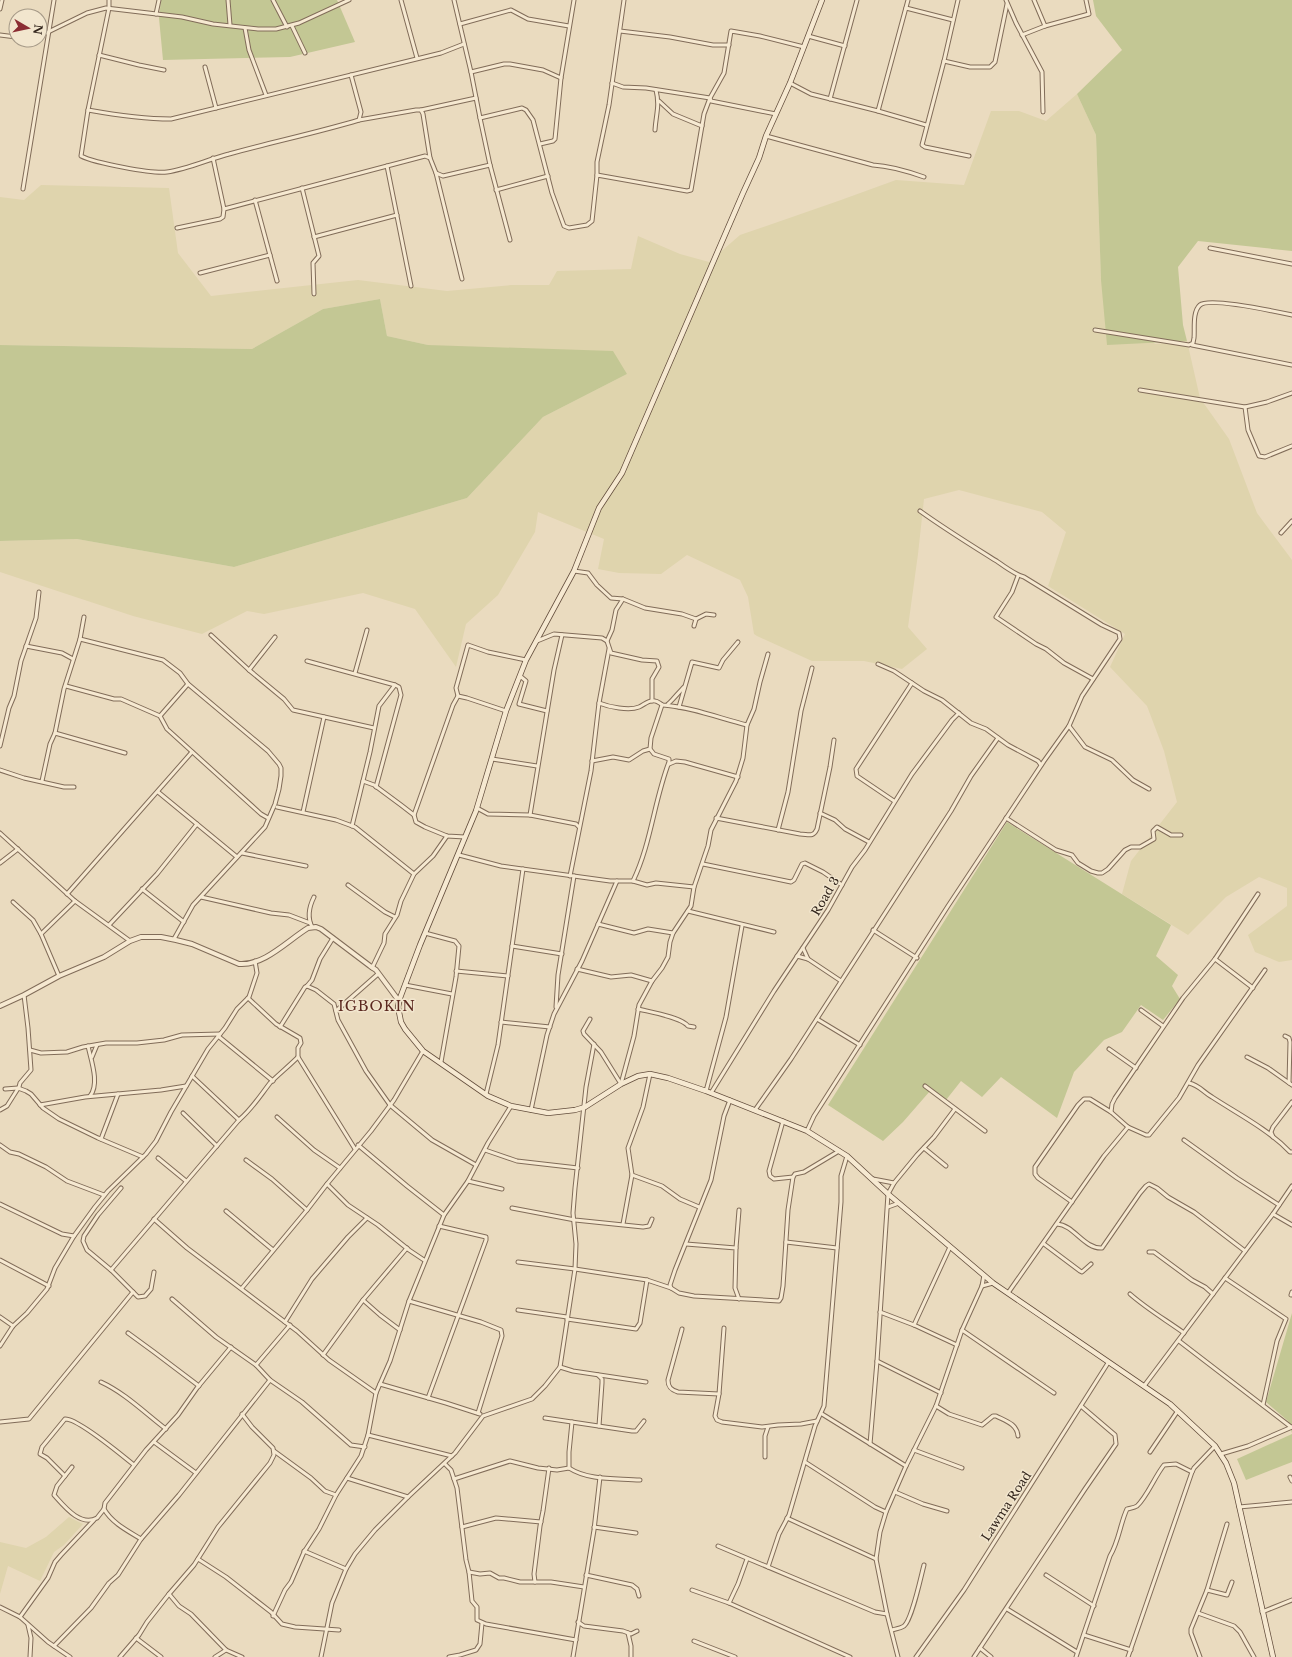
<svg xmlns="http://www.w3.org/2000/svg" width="1292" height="1657" font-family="'Libre Baskerville',serif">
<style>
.farmland{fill:#dfd4ad}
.green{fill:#c3c794}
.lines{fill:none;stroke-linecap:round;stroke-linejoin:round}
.minor-casing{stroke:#816c59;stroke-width:5}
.tertiary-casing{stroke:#816c59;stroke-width:6}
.secondary-casing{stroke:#634d3c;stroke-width:6}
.minor{stroke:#f6e9d1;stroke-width:3}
.tertiary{stroke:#f6e9d1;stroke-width:4}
.secondary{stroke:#f6e9d1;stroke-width:4.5}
.labels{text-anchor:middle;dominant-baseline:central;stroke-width:3;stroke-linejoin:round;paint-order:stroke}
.street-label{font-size:12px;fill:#32251c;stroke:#f2e6ce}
.quarter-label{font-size:14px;letter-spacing:1px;fill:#5b281f;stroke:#f2e6ce}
</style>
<rect width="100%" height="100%" fill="#eadbbf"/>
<g class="farmland">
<path d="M1077 94 1096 135 1101 280 1155 344 1187 341 1200 398 1229 439 1257 513 1292 560V960L1279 962 1255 952 1248 935 1287 906V888L1259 877 1226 897 1188 935 1122 894 1131 861 1177 802 1164 751 1147 706 1110 667 1125 634 1048 586 1066 532 1042 512 959 490 924 499 918 554 908 627 927 649 902 669 864 661H812L757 636 754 634 748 597 740 580 687 555 661 574 619 573 598 569 604 539 538 512 535 532 498 595 466 624 456 667 415 609 363 593 264 614 247 611 202 634 133 616 0 572V541L77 539 234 567 467 498 543 417 627 374 428 345 387 336 380 299 323 309 252 349 0 345V197L24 200 41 185 169 188 178 253 211 296 358 280 447 291 512 285H549L557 271 631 269 638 236 680 254 709 262 740 235 841 200 896 180 964 185 991 111H1019L1046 121Z"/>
<path d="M69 1517 83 1524 64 1545 54 1552 40 1581 8 1566 0 1594V1542L26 1548 46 1537Z"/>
</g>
<g class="green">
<path d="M161 0H337L355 42 290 57 163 60 159 18Z"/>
<path d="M1093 0H1292V251L1198 241 1178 267 1183 325 1187 341 1107 345 1101 280 1096 135 1077 94 1122 50 1096 16Z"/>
<path d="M380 299 387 336 428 345 613 351 627 374 543 417 467 498 234 567 77 539 0 541V345L252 349 323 309Z"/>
<path d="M1007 822 1171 925 1156 956 1178 975 1172 986 1180 999 1163 1020 1141 1005 1122 1032 1104 1040 1074 1072 1057 1118 1001 1077 982 1097 961 1081 946 1100 930 1091 903 1122 883 1141 828 1105Z"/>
<path d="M1292 1313V1433L1288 1421 1266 1402Z"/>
<path d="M1292 1434V1462L1246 1480 1237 1459Z"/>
</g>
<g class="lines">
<defs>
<g id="minor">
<path d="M109 0V8L88 110C116 115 143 119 171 119L441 53 464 44"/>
<path d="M228 0 230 25"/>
<path d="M273 0 287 27"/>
<path d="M401 0 417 58"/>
<path d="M454 0 471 72 480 118 522 108 526 110 533 120 552 193 564 226 569 228 587 225 592 221 597 175 687 191 691 190 704 114 710 98 724 73 731 31 760 36 804 47"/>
<path d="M958 0 944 61 970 67H990L995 62 1007 4"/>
<path d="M1006 0 1016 23 1042 72 1043 112"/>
<path d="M1034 0 1045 26"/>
<path d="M906 8 953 20"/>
<path d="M0 9 2 0"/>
<path d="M156 14 159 0"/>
<path d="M460 24 511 10 528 19 569 26"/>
<path d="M292 26 305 53"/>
<path d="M245 28 249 50 266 95"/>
<path d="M620 31 670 37 713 45H729"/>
<path d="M0 35 16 37"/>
<path d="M1022 35 1045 26 1089 14 1086 0"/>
<path d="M40 36 87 13 106 8 182 17 213 24 258 29H276L299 23 349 0"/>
<path d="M808 36 845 46"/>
<path d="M99 55 139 65 164 70"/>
<path d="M944 61 922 145 925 147 969 156"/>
<path d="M205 67 216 108"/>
<path d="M471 72 504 64H510L543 70 561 78"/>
<path d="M612 83 623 87 646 88 710 98 711 101 776 114"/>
<path d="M790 83 811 94 878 111 908 0"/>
<path d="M830 99 857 0"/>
<path d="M659 101 673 114 702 126"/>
<path d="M88 110 81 156C95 163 152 174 167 172 188 169 209 159 229 154 272 142 316 133 359 120L361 112 351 75"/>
<path d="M421 110 476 98"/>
<path d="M878 111 926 125"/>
<path d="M359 120 416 110H421L423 114 430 158"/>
<path d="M655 130C656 114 660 106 656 90"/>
<path d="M766 136 873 165C891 166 907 171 924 177"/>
<path d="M540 144 553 141 555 139 561 78 574 0"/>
<path d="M213 158 224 209 425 156 430 158 436 173 443 176 490 165 480 118"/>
<path d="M490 165 510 240"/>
<path d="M387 166 411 286"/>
<path d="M436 173 462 279"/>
<path d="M597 175V162L609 105 624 0"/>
<path d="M302 188 319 256 313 263 314 294"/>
<path d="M23 189 54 0"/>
<path d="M496 190 548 176"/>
<path d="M255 200 277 281"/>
<path d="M177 228 220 219 223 217 224 209"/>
<path d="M314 237 397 215"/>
<path d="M1210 248 1292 264"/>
<path d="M200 273 270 255"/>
<path d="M1095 330 1189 345 1193 343 1194 338C1195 330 1192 312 1200 305 1209 297 1278 312 1292 315"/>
<path d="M1192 345 1292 365"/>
<path d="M1140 390 1245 407 1267 402 1292 393"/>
<path d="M1245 407 1248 430 1259 456 1265 457 1292 446"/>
<path d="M1281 533 1292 521"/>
<path d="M574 571 588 573 597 585 611 598 623 599 645 608 682 614 696 619 706 614 714 615"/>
<path d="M1018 576 1012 592 996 617 1036 644 1046 649 1064 663 1093 679"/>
<path d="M694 626 696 619"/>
<path d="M211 635 249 670 284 699 293 710 374 728"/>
<path d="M80 639 163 660 180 673 188 684 268 751 279 764 281 768V776L279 789 275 804 265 827 193 905 174 939"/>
<path d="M537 641 554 634 602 638 607 641 611 653 642 660 657 661 659 667 652 679V701"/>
<path d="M607 641 612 630 616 610 623 599"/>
<path d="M26 646 62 653 73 659"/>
<path d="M307 661 395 685 399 687 401 695 376 787"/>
<path d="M878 664 894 671 924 691 942 700 971 723 986 729 1008 745 1038 761 1041 765"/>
<path d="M249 670 275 637"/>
<path d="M355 673 367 630"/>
<path d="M520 676 526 681 519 704 547 711"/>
<path d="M66 686 114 699H121L160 716 167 729 261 814 268 818"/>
<path d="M458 696 456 688 468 645 488 652 526 660"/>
<path d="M599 703 609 649"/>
<path d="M668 704C669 704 680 691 684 687"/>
<path d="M679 707 692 662 719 668 723 660 738 642"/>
<path d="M160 716 188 684"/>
<path d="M1069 726 1085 747 1112 760 1133 780 1149 789"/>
<path d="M55 733 125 753"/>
<path d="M0 746 9 708 14 696 21 661 36 618 39 592"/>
<path d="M492 759 537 766"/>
<path d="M592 761 613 757 629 760 643 751 650 749"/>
<path d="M669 764 676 761 685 762 738 777"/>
<path d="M0 770 24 778 64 787H74"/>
<path d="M42 781 50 744 55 733 64 689 80 639 84 617"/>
<path d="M363 781 374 785 401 805 414 815 416 822 425 827 447 836 465 837"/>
<path d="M158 792 237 857"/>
<path d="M894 801 857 776 856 769 912 683"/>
<path d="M277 807 336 820 355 827 414 874"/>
<path d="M477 808 488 814 530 815 576 824 579 827"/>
<path d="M303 812 324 717"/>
<path d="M820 813 835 820 845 829 869 842"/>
<path d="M414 815 453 705 458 696 467 698 506 711"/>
<path d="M530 815 554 670 562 635"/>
<path d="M716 818 800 834C808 834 813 838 817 829L830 767 834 740"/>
<path d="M1006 818 1056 850 1072 855 1078 863 1091 871 1098 873H1102L1108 869 1125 850 1131 847H1140L1154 839 1153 831 1157 827 1171 835H1181"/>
<path d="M352 826 370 752 379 706 395 685"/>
<path d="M778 830 788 792 801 711 812 668"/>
<path d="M0 833 75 901 130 941"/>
<path d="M242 853 306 866"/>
<path d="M459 855 501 866 610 881H633C651 844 654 801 669 762V759L654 754 650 749 651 738 662 705"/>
<path d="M0 863 18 849"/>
<path d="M703 864 791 882 794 880 802 864 805 863 823 872 842 885"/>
<path d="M570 876 591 771 599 703C609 707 629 711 639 707 644 705 649 699 655 701 658 701 660 704 663 705 691 707 719 718 747 725"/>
<path d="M633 881 647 885 656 883 694 887"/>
<path d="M348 885 385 912 395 917"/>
<path d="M142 889 184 922"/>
<path d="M67 894 192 752"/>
<path d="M201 897 271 913 289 915 310 923"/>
<path d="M13 902 33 920 41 934 59 976"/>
<path d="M688 911 774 932"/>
<path d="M598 924 634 933 648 929 673 933"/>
<path d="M109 925 157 874 197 824"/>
<path d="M312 927C307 917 309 907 314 897"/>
<path d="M873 930 917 958"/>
<path d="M425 933 455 941 459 946 456 977 441 1062"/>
<path d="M41 934 75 901"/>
<path d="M512 946 562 954"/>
<path d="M803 948 808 959"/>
<path d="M797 956 808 959 841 981"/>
<path d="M1215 959 1253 988"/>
<path d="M372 968 384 943 385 934 397 915 401 901 414 874 433 856 447 836"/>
<path d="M577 969 611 977 631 975 652 981"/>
<path d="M456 971 508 976"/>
<path d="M405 985 452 994"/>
<path d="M307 986 312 980 320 959 333 938"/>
<path d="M556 1007 558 975 574 876"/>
<path d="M638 1009C650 1012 681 1017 688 1026L694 1027"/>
<path d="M1141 1010 1163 1026"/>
<path d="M336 1011 378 974"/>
<path d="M590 1019 583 1031 584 1034 601 1052 621 1084"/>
<path d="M817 1019 860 1045"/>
<path d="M501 1022 550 1027"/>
<path d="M280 1027 305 987 307 986 316 990 334 1004 338 1020 366 1071 390 1105 432 1140 476 1165"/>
<path d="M218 1036 273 1081"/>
<path d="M1285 1036 1289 1038 1290 1042 1289 1083"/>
<path d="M88 1046C91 1060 100 1084 90 1096"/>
<path d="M1109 1049 1136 1068"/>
<path d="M30 1050 41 1053 67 1052 83 1047 106 1043H137L164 1040 182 1035 220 1034"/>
<path d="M92 1057 97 1045"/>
<path d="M298 1057 355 1149"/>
<path d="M1247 1057 1268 1068 1292 1085"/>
<path d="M192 1076 239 1120"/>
<path d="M1189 1083C1199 1085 1203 1092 1212 1097 1238 1114 1268 1129 1290 1152H1292"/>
<path d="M621 1084 634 1036 639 1005 652 981 662 968 668 957 670 942 673 933 691 906 694 887 708 846 711 830 736 781 743 758 747 725 754 709 760 682 768 654"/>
<path d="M925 1086 985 1131"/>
<path d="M5 1089 18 1088 26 1091 31 1094 43 1108 59 1119 98 1138 143 1157"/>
<path d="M706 1091 726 1017 742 926"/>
<path d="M711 1093 774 991 828 910 852 867 865 850 912 774 952 720 959 713"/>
<path d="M486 1094 498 1045 523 869"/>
<path d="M40 1105 85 1097 161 1090 186 1086"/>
<path d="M0 1110 7 1106 19 1087 20 1083 31 1070 28 1028 24 995"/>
<path d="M531 1110 547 1035 554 1014 582 961 617 881"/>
<path d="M755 1110 791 1059 951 811 971 776 998 738"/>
<path d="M1111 1112 1112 1104 1115 1098 1183 998 1215 959 1258 894"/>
<path d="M183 1113 217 1146"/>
<path d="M277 1117 314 1150 340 1168"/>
<path d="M783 1121 769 1171 770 1176 774 1179 793 1177 795 1174 804 1172 839 1151"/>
<path d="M807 1131 814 1116 948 906 1044 761 1069 726 1082 696 1120 639 1119 633 1102 625 1024 577C1016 575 1005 567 998 562 971 545 945 529 920 511"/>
<path d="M1273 1137 1271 1132 1273 1127 1292 1102"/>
<path d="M101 1139 118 1094"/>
<path d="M1184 1140 1237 1178 1279 1205"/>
<path d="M0 1145 10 1152 19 1154 46 1167 67 1181 104 1195"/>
<path d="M358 1145 407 1186 444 1215"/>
<path d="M924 1148 946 1166"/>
<path d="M485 1150 517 1161 578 1168"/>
<path d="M158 1158 186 1181"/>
<path d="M246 1160 272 1179 307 1210"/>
<path d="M632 1175 662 1186 680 1199 699 1207"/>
<path d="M873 1179 894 1183"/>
<path d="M468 1181 502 1189"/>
<path d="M327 1184 348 1205 378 1225 409 1250 424 1260"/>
<path d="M121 1188 98 1215 84 1236 83 1241 87 1250 111 1270 138 1297 145 1296 151 1289 154 1272"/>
<path d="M1072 1202 1038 1178 1035 1174V1167L1078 1105 1084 1099H1090L1111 1112 1128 1127 1146 1135H1149L1179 1098 1198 1065 1265 970"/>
<path d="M0 1204 62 1234 74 1236"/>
<path d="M888 1207 899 1203"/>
<path d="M512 1208 575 1220 643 1227 649 1226 652 1219"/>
<path d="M226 1211 273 1250"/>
<path d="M1273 1214 1292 1225"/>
<path d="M154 1219 187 1248 297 1331 329 1360 376 1393"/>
<path d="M623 1224 632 1175 628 1148 643 1107 650 1074"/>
<path d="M1057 1224C1074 1225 1084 1249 1102 1248L1140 1193 1146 1186 1149 1184 1157 1188 1168 1197 1194 1212 1245 1251"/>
<path d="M786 1242 837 1248"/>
<path d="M686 1244 736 1248 735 1288 739 1299"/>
<path d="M1044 1244 1080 1271 1082 1272 1091 1264"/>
<path d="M736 1248 739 1210"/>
<path d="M1149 1252H1154L1192 1280 1205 1287 1213 1294"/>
<path d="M0 1260 49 1286"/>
<path d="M518 1262 575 1269 647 1280 671 1288 679 1293 694 1296 779 1301 781 1298 783 1286 788 1210 793 1177"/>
<path d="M111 1270 239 1120C252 1109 260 1096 270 1083 279 1074 289 1066 298 1057V1048L301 1043 300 1038 276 1024 248 998"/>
<path d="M1225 1278 1286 1319 1277 1341 1263 1405"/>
<path d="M982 1286 993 1283"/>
<path d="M242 1288 307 1210 327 1184 371 1131 394 1100 423 1051"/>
<path d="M671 1288 670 1285 675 1270 711 1180 724 1116 730 1100"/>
<path d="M1008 1293 1104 1156 1128 1127"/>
<path d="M1130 1294C1147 1309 1166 1320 1184 1333"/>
<path d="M1291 1295 1292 1292"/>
<path d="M172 1299 216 1337 256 1365 270 1380 302 1402 351 1445 365 1447"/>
<path d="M363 1300 380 1315 400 1330"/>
<path d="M409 1301 481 1322 501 1330 502 1336 478 1413"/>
<path d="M518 1310 567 1317"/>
<path d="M880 1312 914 1325 957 1345"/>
<path d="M0 1317 13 1326"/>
<path d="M567 1319 636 1329 640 1323 647 1280"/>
<path d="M285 1322 312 1279 348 1237 367 1218"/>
<path d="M914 1325 950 1247"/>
<path d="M724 1328 719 1394 715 1416 717 1420 722 1422 762 1427 778 1425 801 1424 817 1421"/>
<path d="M682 1329 668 1380C668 1387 671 1390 678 1392L719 1394"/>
<path d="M962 1330 1054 1393"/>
<path d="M128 1333 154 1352 199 1386"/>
<path d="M1179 1341 1291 1427"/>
<path d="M0 1346 13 1326 27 1313 47 1289 55 1268 74 1236 95 1207 108 1191 146 1154 156 1141 171 1112 208 1049 225 1028 237 1009 249 997 257 973 255 961"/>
<path d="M323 1355 363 1300 407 1248"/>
<path d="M877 1361 941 1393"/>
<path d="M256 1365 290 1325"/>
<path d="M560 1367 573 1371 646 1382"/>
<path d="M598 1375 602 1379V1383L599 1426"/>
<path d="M101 1382C125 1393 145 1413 166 1429"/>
<path d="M380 1384 446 1403 480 1414"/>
<path d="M1144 1386 1273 1214 1292 1186"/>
<path d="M428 1398 486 1240V1237L439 1226"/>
<path d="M936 1406 949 1414 982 1425 993 1416H996C1006 1421 1017 1424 1018 1436"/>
<path d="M822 1414 906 1466"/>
<path d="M545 1418 632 1431H636L644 1421"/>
<path d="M0 1422 29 1419 133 1292"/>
<path d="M368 1435 452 1456"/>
<path d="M154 1442 196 1473"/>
<path d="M870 1444 877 1361 888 1194 894 1183 917 1155 934 1137 955 1109"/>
<path d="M914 1450 962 1468"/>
<path d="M274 1451 311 1478 325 1491 336 1495"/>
<path d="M1150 1452 1177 1412"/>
<path d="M1221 1454 1248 1446 1292 1427"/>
<path d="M765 1457V1436L768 1427"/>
<path d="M805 1462 875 1507 886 1512"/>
<path d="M445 1464 451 1470 457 1488 466 1560 469 1572 472 1601 477 1607V1620L486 1624 576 1640"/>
<path d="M72 1467 57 1486 54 1495C64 1506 80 1527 97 1518L104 1509"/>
<path d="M569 1468V1452L572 1422"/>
<path d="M65 1476 47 1458 40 1454 42 1447 65 1419C77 1418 123 1456 134 1465"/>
<path d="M1290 1477 1292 1481"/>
<path d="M347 1478 408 1497"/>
<path d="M454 1479 510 1461 538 1468 557 1470 569 1468C589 1481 617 1478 640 1480"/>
<path d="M895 1492 923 1504 947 1511"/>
<path d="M1239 1507 1292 1502"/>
<path d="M787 1518 876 1559"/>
<path d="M462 1527 496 1518 541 1522"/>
<path d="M594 1527 636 1533"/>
<path d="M141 1539C128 1531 112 1523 104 1509L105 1503 146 1450 178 1415 197 1388 231 1347"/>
<path d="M718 1546 875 1612 887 1614"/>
<path d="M304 1551 346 1569"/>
<path d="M198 1559 226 1577 271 1612 282 1624 295 1627 339 1630"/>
<path d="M768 1567 779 1534 789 1515 815 1426 824 1406 841 1202V1176L847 1156"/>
<path d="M469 1572 480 1574 490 1573 499 1578H504L520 1582H551L584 1587"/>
<path d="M586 1575 632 1585 637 1589 639 1596"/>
<path d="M1046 1575 1094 1606"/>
<path d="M535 1582 534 1574 540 1526 543 1511 549 1468"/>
<path d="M692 1590 729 1603 850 1657"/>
<path d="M1207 1590 1227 1595 1232 1582"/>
<path d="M169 1594 179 1606 191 1614 226 1650 242 1657"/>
<path d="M729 1603 738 1584 747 1559"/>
<path d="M0 1607 20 1617 48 1642 70 1657"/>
<path d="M1007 1609 1077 1652"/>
<path d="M1262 1612 1292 1600"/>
<path d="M1198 1613 1234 1626 1240 1632 1254 1657"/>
<path d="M273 1616 285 1590 291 1582 304 1552 319 1529 336 1495 361 1456 368 1435 376 1393 390 1361 409 1301 444 1215 468 1181 488 1143 511 1106"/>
<path d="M20 1617 48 1578 55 1562 61 1555 94 1520"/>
<path d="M578 1622 584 1626 623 1631 631 1634 637 1631"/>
<path d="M28 1625 31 1638 30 1657"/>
<path d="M892 1630C896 1629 901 1628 904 1626 912 1620 921 1576 924 1565"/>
<path d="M628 1633 631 1646V1657"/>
<path d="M1084 1635 1131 1650"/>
<path d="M136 1638 161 1657"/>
<path d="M694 1641 735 1657"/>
<path d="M54 1646 91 1608 109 1583 118 1575 141 1539 179 1495 270 1380"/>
<path d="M980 1648 991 1657"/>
<path d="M120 1657 139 1635 147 1622 169 1594 194 1565 218 1527 270 1463 274 1455 273 1448 252 1427 242 1414"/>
<path d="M215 1657 226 1650"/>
<path d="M321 1657 332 1603 346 1569 355 1554 375 1530 408 1497 455 1453 483 1416 532 1399 545 1386 560 1367 575 1269 576 1244 573 1213 575 1188 586 1087 594 1044"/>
<path d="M449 1657 460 1655 476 1650 480 1644 482 1623"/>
<path d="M573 1657 594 1530 600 1477"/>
<path d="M898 1657 887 1614 876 1559 880 1532 886 1512 906 1466 936 1406 962 1330 982 1286 984 1275"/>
<path d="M916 1657 964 1590 1108 1363"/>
<path d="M974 1657 1085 1489 1116 1444 1115 1435 1081 1406"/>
<path d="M1076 1657 1110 1556C1119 1541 1120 1524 1127 1509 1130 1508 1134 1508 1137 1506 1147 1497 1155 1476 1164 1465L1176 1464 1192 1472"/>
<path d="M1128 1657 1192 1472 1194 1468 1215 1446"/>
<path d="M1200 1657 1191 1633V1629L1207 1590 1227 1524"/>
</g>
<path id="tertiary" d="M0 1006 24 995 59 976 104 957 130 941 141 937H161L176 940 192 944 239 964C264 966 287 941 308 928L316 927 321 929 370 966 376 970 399 1001"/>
<path id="secondary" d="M822 0 790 83 766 136 759 158 743 193 622 473 599 508 574 571 526 660 506 711 476 811 420 945 400 998 398 1007 401 1022 405 1029 423 1051 488 1096 511 1106 548 1113 575 1110 585 1107 621 1084 638 1076 650 1074 668 1078 706 1091 807 1131 847 1156 888 1194 993 1283 1170 1404 1215 1446 1226 1463 1234 1483 1273 1657"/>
</defs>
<use href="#minor" class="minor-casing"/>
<use href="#tertiary" class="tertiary-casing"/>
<use href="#secondary" class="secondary-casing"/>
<use href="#minor" class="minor"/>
<use href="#tertiary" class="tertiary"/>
<use href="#secondary" class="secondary"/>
</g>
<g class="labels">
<g class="street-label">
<text transform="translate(825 896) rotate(-60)">Road 3</text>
<text transform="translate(1006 1506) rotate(-57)">Lawma Road</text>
</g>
<g class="quarter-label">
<text x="377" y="1006">IGBOKIN</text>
</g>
</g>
<g transform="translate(28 28) rotate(99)"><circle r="19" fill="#f2e6ce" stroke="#a59987"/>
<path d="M0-3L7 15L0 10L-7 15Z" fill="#8b2d33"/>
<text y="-6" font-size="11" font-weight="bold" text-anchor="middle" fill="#32251c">N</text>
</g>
</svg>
